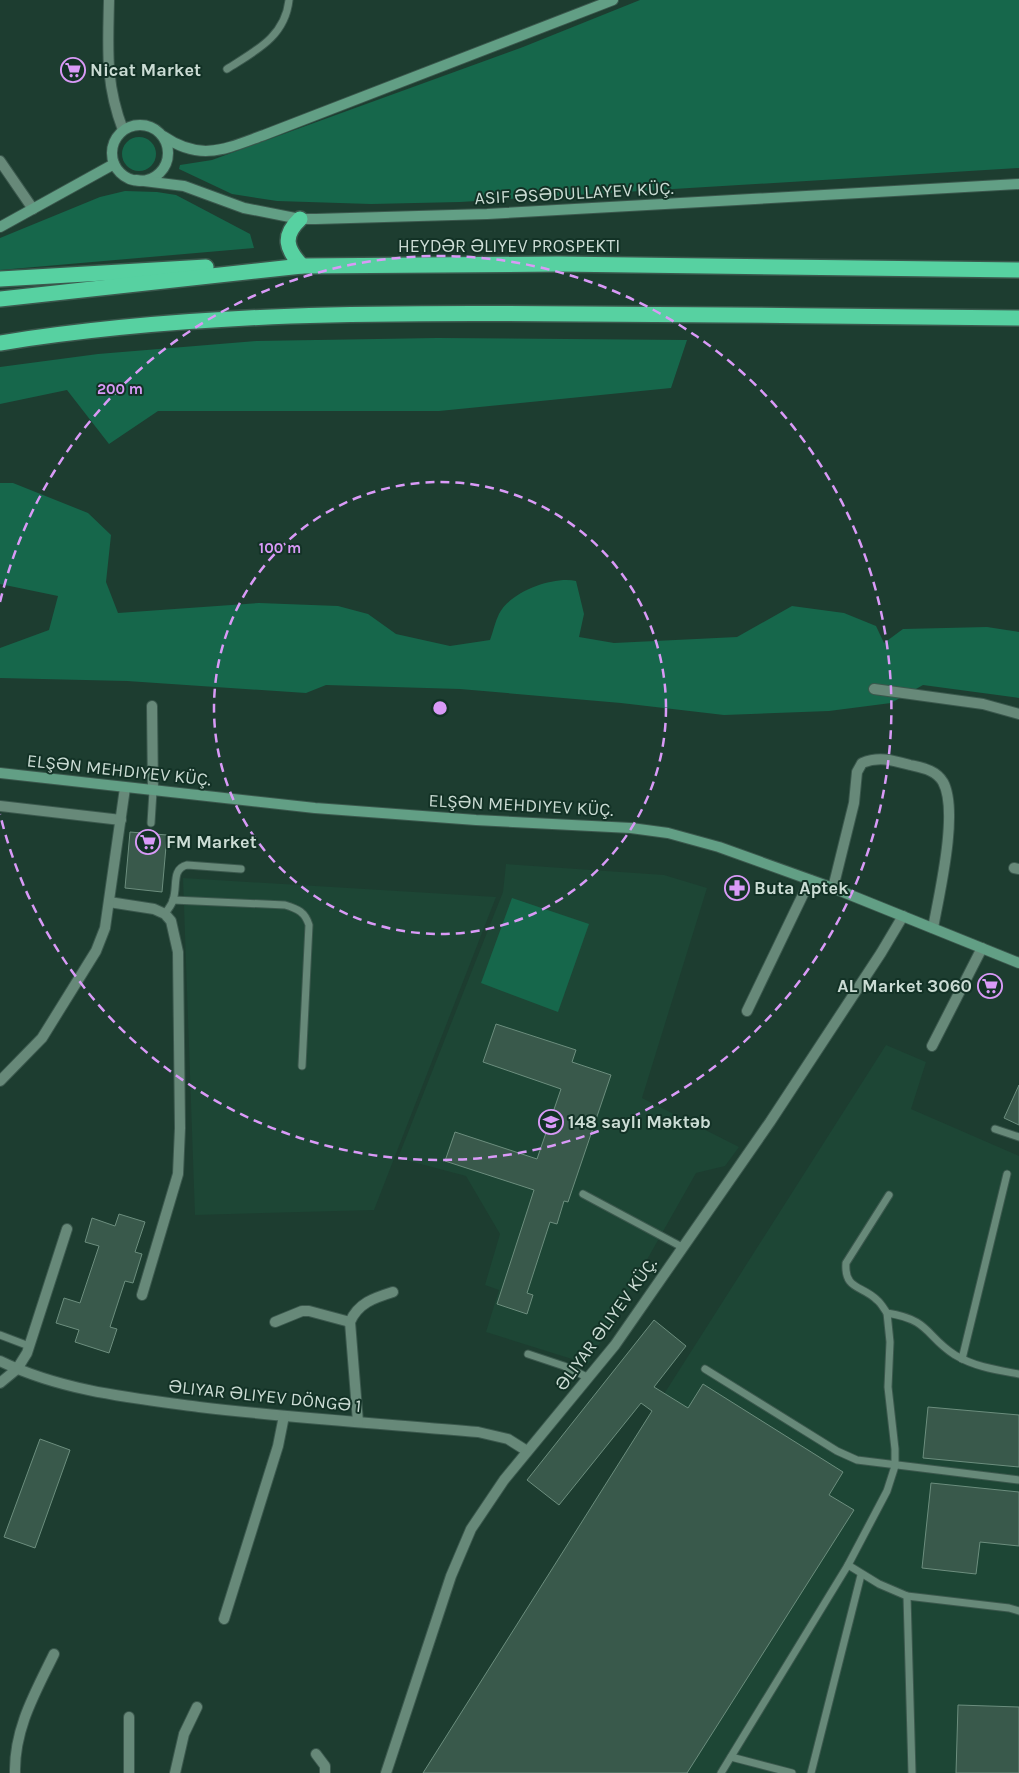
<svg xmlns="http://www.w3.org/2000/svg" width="1019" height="1773" font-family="Karla,sans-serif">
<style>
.built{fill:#1d4635}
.green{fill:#16674b}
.building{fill:#39594b;stroke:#6c8e7e}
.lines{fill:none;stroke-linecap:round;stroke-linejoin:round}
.service-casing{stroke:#3b584d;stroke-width:9}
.minor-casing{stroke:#3b584d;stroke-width:12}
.tertiary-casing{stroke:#3b584d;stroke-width:12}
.secondary-casing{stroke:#3b584d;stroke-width:12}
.motorway-casing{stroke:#3b584d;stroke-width:18}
.service{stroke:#678979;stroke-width:7}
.minor{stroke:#678979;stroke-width:10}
.tertiary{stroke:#678979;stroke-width:10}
.secondary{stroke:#629f85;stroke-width:10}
.motorway{stroke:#57d1a1;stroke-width:15}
.ring{fill:none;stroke:#d99af7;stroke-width:2.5;stroke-dasharray:9 6}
.labels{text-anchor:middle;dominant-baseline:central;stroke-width:4;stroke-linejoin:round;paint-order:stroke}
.poi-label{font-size:18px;font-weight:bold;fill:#cbdcd4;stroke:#133226;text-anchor:start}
.street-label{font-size:18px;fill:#cbdcd4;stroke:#133226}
.centre{fill:#d99af7;stroke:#133226;stroke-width:2.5}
.ring-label{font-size:15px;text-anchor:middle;font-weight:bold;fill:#d99af7;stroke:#133226;stroke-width:4;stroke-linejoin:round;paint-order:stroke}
</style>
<rect width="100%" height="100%" fill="#1d3d30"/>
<g class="built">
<path d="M506 864 664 875 707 888 642 1098 739 1147 725 1166 696 1173 588 1364 486 1332 499 1290 485 1285 500 1234 466 1176 398 1158 503 892Z"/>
<path d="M183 878 496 897 374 1210 195 1215Z"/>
<path d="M886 1045 926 1062 911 1109 1019 1156V1773H423Z"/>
</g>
<g class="green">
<path d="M640 0H1019V168L460 202 371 204 277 201 232 194 179 169 180 165 212 160 523 47Z"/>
<circle cx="139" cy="154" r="17"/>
<path d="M125 191 157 192 176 195 250 234 254 248 0 270V238L100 197Z"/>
<path d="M437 338 687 340 671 388 439 411H158L109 444 67 390 0 404V367L98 354 256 341Z"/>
<path d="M0 483H13L88 513 111 535 106 582 118 613 259 603 338 606 368 614 396 634 450 646 490 640C493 632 495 622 499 614 510 592 553 576 576 581L584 614 579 637 614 643 737 637 792 606 844 613 876 626 884 643 903 629 987 627 1019 632V698L923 685 891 703 829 711 724 715 621 703 460 689 326 685 306 693 127 681 0 678V648L49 630 58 596 0 584Z"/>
<path d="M512 898 589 924 558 1012 481 983Z"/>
</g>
<g class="building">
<path d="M130 832 167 835 162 892 125 888Z"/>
<path d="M496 1024 576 1050 572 1062 611 1075 568 1202 564 1201 557 1224 550 1222 527 1293 533 1295 527 1314 497 1304 534 1190 445 1161 455 1132 537 1159 561 1089 483 1062Z"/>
<path d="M1019 1085V1125L1004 1118Z"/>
<path d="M119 1214 145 1222 135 1252 142 1254 133 1283 125 1281 110 1327 117 1329 109 1353 75 1342 79 1330 56 1323 64 1298 80 1303 99 1246 85 1242 92 1218 115 1226Z"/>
<path d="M654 1320 686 1346 654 1387 688 1408 703 1384 843 1472 829 1495 854 1510 687 1773H423L652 1411 641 1403 559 1505 527 1480Z"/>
<path d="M928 1407 1019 1415V1467L923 1458Z"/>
<path d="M40 1439 70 1450 35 1548 4 1537Z"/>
<path d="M931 1483 1019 1492V1546L980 1542 976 1574 922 1568Z"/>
<path d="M958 1705 1019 1707V1773H956Z"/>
</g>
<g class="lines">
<defs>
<g id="service">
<path d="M227 69C255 51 285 37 289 0"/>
<path d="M151 823 153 791"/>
<path d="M173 900 285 905C298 909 305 912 309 925L302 1066"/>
<path d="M165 914C167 910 172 905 173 900 178 886 171 869 187 865L241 869"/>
<path d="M995 1129 1019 1137"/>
<path d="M583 1194 682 1247"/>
<path d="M889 1195 846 1263C844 1290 862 1285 877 1300 881 1303 884 1309 887 1313 931 1320 925 1336 955 1355 975 1367 997 1370 1019 1374"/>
<path d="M0 1335 29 1346"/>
<path d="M528 1354 564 1366 589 1378"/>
<path d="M962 1359 1007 1174"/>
<path d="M705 1369 837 1451 857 1460 1019 1480"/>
<path d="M848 1565 879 1584 907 1596 1009 1608 1019 1611"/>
<path d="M907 1596 912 1773"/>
<path d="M731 1757 792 1773"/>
<path d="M721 1773 848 1565 887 1491 895 1466V1449L888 1387 890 1342 887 1313"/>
<path d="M811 1773 861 1575"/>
</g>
<g id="minor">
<path d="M0 161 33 209"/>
<path d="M874 689 983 704 1019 714"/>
<path d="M152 706 153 791"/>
<path d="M0 806 121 820"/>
<path d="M1014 868 1019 869"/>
<path d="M833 888 854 803 857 772 862 763C879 756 892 760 910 765 923 768 936 770 943 782 959 811 939 895 933 928"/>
<path d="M109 902 154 909 165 914 171 921 178 952 180 1128 178 1174 142 1295"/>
<path d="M747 1011 810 880"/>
<path d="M932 1046 982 948"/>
<path d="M0 1081 42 1038 96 951 105 928 125 788"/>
<path d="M275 1322 302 1311H309L350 1322"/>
<path d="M0 1361C62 1391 131 1398 199 1407 292 1418 385 1424 478 1432L508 1439 527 1451"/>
<path d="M0 1383 17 1369 27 1353 67 1229"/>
<path d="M358 1422 350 1322C358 1303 374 1298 393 1292"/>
<path d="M224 1619 278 1446 284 1416"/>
<path d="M316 1754 325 1766V1773"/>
<path d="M15 1773C14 1729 35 1693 54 1654"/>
<path d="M129 1773V1717"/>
<path d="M175 1773 184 1734 197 1707"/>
</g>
<g id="tertiary">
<path d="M109 0C108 49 105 83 123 130"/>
<path d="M386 1773 451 1576 471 1529 504 1480 615 1345 770 1122 881 953 903 916"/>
</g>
<g id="secondary">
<circle cx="140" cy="153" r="28"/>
<path d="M163 136C201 162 225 149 264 135L613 0"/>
<path d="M136 180 184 186 244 208 300 219H316L487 214 1019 184"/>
<path d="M0 227 114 164"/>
<path d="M0 773 315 808 476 820 631 828 668 833 719 847 833 888 1019 963"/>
</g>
<g id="motorway">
<path d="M300 219C282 236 286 249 302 266"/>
<path d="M0 279 206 267"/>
<path d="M0 299 302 266 558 264 1019 270"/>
<path d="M0 343C193 312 388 312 583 314 728 315 874 316 1019 318"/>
</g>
</defs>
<use href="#service" class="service-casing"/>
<use href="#minor" class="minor-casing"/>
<use href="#tertiary" class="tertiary-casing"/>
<use href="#secondary" class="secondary-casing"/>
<use href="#motorway" class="motorway-casing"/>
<use href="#service" class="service"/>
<use href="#minor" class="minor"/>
<use href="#tertiary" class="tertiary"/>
<use href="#secondary" class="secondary"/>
<use href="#motorway" class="motorway"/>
</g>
<g class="ring">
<circle cx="440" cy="708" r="226"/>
<path d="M0 602A452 452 0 1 1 0 814"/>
</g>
<defs>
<symbol id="supermarket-ring" viewBox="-11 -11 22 22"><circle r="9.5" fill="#133226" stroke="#d99af7" stroke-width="1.5"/><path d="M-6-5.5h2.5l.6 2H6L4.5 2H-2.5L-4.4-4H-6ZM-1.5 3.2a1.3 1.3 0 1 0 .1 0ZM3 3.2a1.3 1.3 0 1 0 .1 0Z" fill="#d99af7"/></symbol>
<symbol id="pharmacy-ring" viewBox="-11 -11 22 22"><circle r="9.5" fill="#133226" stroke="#d99af7" stroke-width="1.5"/><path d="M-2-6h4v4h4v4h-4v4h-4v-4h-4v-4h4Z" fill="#d99af7"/></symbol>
<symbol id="school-ring" viewBox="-11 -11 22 22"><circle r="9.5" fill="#133226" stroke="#d99af7" stroke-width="1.5"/><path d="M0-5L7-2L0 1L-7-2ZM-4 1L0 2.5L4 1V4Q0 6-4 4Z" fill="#d99af7"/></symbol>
</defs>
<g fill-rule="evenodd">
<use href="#supermarket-ring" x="59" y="56" width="28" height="28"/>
<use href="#supermarket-ring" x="134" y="828" width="28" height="28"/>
<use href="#pharmacy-ring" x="723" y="874" width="28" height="28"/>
<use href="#supermarket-ring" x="976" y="972" width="28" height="28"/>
<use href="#school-ring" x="537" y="1108" width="28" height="28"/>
</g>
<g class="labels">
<g class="poi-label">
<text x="90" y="70">Nicat Market</text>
<text x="166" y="842">FM Market</text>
<text x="754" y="888">Buta Aptek</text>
<text x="972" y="986" text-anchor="end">AL Market 3060</text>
<text x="568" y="1122">148 saylı Məktəb</text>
</g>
<g class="street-label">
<text transform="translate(574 193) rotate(-3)">ASIF ƏSƏDULLAYEV KÜÇ.</text>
<text x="509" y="246">HEYDƏR ƏLIYEV PROSPEKTI</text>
<text transform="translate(119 770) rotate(6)">ELŞƏN MEHDIYEV KÜÇ.</text>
<text transform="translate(521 805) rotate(3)">ELŞƏN MEHDIYEV KÜÇ.</text>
<text transform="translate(606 1324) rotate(-54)">ƏLIYAR ƏLIYEV KÜÇ.</text>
<text transform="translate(265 1396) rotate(6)">ƏLIYAR ƏLIYEV DÖNGƏ 1</text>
</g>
</g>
<circle cx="440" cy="708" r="8" class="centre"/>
<g class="ring-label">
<text x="120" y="394">200 m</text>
<text x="280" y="553">100 m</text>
</g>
</svg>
